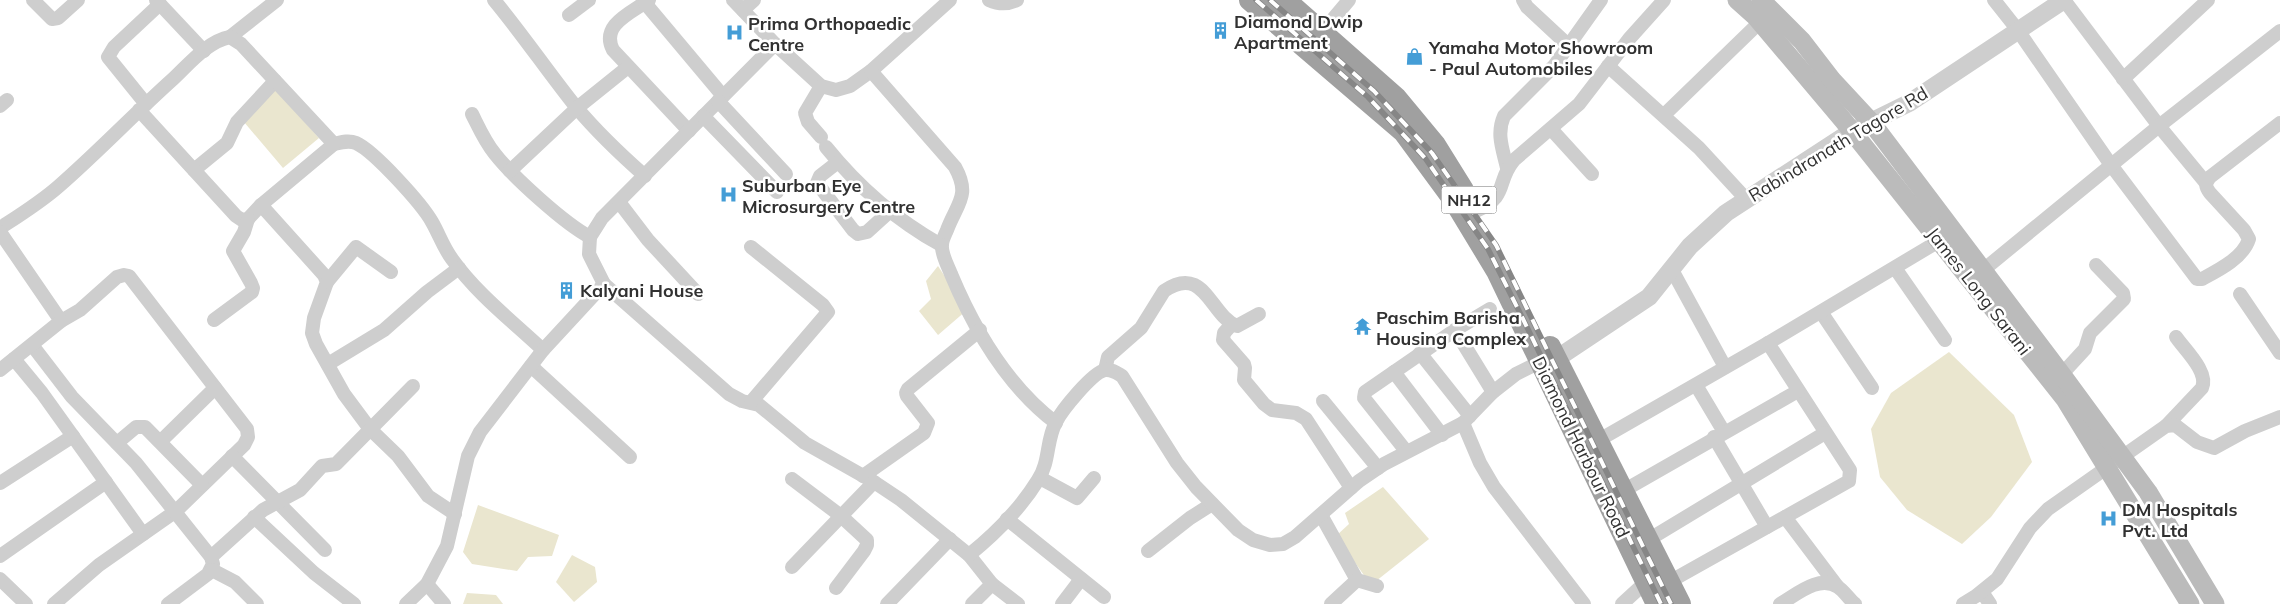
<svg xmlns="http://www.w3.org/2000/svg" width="2280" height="604" font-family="Mulish,sans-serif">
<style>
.water{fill:#eae6cf}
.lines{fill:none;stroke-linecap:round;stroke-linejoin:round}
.minor{stroke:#cecece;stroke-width:14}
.tertiary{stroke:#cecece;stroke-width:18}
.secondary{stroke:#bbb;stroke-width:19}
.trunk{stroke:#a0a0a0;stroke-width:22}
.rail-casing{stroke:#868686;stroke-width:5.5}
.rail{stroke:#fff;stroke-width:4;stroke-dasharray:11;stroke-linecap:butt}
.labels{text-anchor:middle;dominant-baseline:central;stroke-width:5;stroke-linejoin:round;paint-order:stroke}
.shield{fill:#fff;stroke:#6f6f6f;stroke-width:1}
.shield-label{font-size:16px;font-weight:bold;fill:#313131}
.poi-label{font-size:18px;font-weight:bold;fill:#313131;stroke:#fff;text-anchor:start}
.street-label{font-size:18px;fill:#313131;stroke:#fff}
</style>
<rect width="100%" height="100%" fill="#fff"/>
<g class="water">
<path d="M275 89 319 138 283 168 244 122Z"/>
<path d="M938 266 967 310 938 335 919 311 931 299 926 281Z"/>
<path d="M1949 352 2014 415 2032 462 1991 517 1962 544 1907 510 1880 477 1871 429 1891 393Z"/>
<path d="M1383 487 1429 539 1371 585 1336 536 1349 524 1345 513Z"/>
<path d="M478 505 559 535 552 556 528 557 517 571 472 564 463 552Z"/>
<path d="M572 555 595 567 597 582 574 602 556 582Z"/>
<path d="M467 593 496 595 503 604H463Z"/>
</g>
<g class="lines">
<g class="minor">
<path d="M33 0 52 19 58 18 78 0"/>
<path d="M156 0 204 51"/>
<path d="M494 0C523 35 548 72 576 107 597 132 620 154 645 176"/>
<path d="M649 0C631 13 600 25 613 50L689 131"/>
<path d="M733 0 775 44"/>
<path d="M950 0 871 71 850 86 836 90 821 86 775 44 602 218 590 237 589 254 604 284 729 394 742 401 759 405 805 443 874 482 901 500 969 555 992 584 1018 604"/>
<path d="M989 0C998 4 1007 5 1017 0"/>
<path d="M1523 0 1527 7 1569 46"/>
<path d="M1994 0 2017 29 2111 165 2197 279H2202C2219 270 2243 258 2249 239L2244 230 2210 193C2205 186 2205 184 2210 177L2280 123"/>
<path d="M2064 0 2159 126 2206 183"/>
<path d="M645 3 723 96"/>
<path d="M743 10 754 0"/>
<path d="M569 15 589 0"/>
<path d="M230 37 277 0"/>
<path d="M1317 38 1349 0"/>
<path d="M1608 66 1699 148 1746 199"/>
<path d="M871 71 955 167C971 196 957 203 947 230 945 235 942 240 942 245 941 254 948 266 951 274 974 329 1007 386 1056 423"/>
<path d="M2123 79 2208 0"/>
<path d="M718 101 786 174"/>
<path d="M146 104 108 57 114 47 160 4"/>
<path d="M0 106 7 100"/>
<path d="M472 114C479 128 485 142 495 154 513 177 565 224 590 237"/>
<path d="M1664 115 1760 22"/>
<path d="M703 116 777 192"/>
<path d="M1551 129 1592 174"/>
<path d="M821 137 808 122 805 113 821 86"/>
<path d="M334 144C342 142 349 140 356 143 374 151 422 204 432 222 439 234 443 247 452 259 476 293 512 321 543 350"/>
<path d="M826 147C859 188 896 220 941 245"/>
<path d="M838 162 820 176 817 183 853 230 858 234 867 232 889 212"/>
<path d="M1507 168C1503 150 1496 134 1504 116L1554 66 1601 0"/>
<path d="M194 170 227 143 237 122 275 81"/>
<path d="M510 171 577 108 628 67"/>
<path d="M619 202 648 240 698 294"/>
<path d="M261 205 324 275 327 282 314 318 312 333 316 344 344 394 370 429 398 456 428 496 455 514"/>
<path d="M1476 211C1510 195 1495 183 1514 160L1579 104 1629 39 1664 0"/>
<path d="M0 228C20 215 41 202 59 186 98 152 134 114 173 79 189 64 208 41 230 37L241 44 334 144 261 205 248 219 242 220 236 216 139 110"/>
<path d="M0 232 61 321 80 310 117 277 124 275 129 276 247 429 248 437 244 445 176 511 99 565 54 604"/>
<path d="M1671 268 1725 367"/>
<path d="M1895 268 1945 340"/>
<path d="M1982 271 2159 126 2280 31"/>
<path d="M327 282 356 247 391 272"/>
<path d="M2240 294 2280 353"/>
<path d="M1821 312 1872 388"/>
<path d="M214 320 252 292 253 288 251 283 233 251 244 232 248 219"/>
<path d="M1232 324 1224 333 1223 340 1244 364 1245 368 1244 380 1264 404 1272 410 1296 413 1306 419 1351 488"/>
<path d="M1455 330 1493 392"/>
<path d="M1768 343 1850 470 1849 481 1785 517 1837 586"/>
<path d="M32 345 72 397 136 463 211 557 213 564 208 574 168 604"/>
<path d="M1420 353 1470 416"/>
<path d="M14 359 42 393 143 534"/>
<path d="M328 364 384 330 427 292 459 268"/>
<path d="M531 366 630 457"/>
<path d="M0 370 61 321"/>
<path d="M1105 370 1108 357 1141 328 1164 291C1205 263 1210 316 1237 326L1259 314"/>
<path d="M1394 372 1442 435"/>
<path d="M2062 374 2085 349 2090 333 2124 299 2123 293 2096 265"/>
<path d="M1696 385 1724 432"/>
<path d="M1323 401 1378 468"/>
<path d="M751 402 828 312 823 305 751 247"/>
<path d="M1463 423 1480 463 1494 487 1584 604"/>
<path d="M2166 426 2202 388C2209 372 2185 350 2176 337"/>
<path d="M1714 437 1767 527"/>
<path d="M161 441 215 388"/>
<path d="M117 443 136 427H145L202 485"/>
<path d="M1592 444 1768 343 1939 241"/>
<path d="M1406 451 1364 398 1365 392 1455 330 1490 309"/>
<path d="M232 456 325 550"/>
<path d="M863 476 924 433 928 423 907 396 906 393 908 389 980 330"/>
<path d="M1040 478 1077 498 1094 478"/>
<path d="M792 479 841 516 867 540V545L864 551 836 588"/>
<path d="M0 483 73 436"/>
<path d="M1623 491 1798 391"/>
<path d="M1321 515 1357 580 1377 586"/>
<path d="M254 517 314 573 354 604"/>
<path d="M1007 519 1104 597"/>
<path d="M1648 540 1825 433"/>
<path d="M1148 551 1190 518 1212 504"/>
<path d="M969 555C995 534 1020 509 1038 480 1050 462 1046 440 1056 422 1062 410 1092 373 1105 370 1112 369 1117 373 1122 376L1177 463 1196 487 1238 530 1253 540 1270 545 1283 544 1295 537 1359 481 1384 464 1463 423 1493 392 1516 374 1540 362"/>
<path d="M0 556 106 482"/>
<path d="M211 557 263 510 300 490 322 466 336 464 413 386"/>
<path d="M792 567 874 482"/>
<path d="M212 570 235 582 257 604"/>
<path d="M0 579 26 604"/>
<path d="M1669 582 1785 517"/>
<path d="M427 584 444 604"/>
<path d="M1982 592 1990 604"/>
<path d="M406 604 427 584 447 546 468 456 480 432 543 350 604 284"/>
<path d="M887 604 950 539"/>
<path d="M972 604 992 584"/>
<path d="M1062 604 1081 579"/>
<path d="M1331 604 1357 580"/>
<path d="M1622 604 1646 582"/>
<path d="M1780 604C1796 595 1819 574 1838 587 1844 591 1849 599 1855 604"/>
<path d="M1963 604 1976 596 1997 579 2030 528 2048 509 2166 426 2175 425 2197 442 2214 448 2245 431 2280 417"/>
</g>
<path class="tertiary" d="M1556 359 1649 297 1690 246 1726 213 1852 131 1909 103 2064 0"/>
<g class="secondary">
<path d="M1737 0 1756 17 1843 120 2065 399 2190 604"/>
<path d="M1761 0 1802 41 1832 80 1871 122 2065 379 2148 492 2215 604"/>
</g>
<g class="trunk">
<path d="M1250 0 1404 132 1454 200 1497 271 1657 604"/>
<path d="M1285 0 1396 98 1435 145 1463 190"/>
<path d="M1550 347 1680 604"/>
</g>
<defs>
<g id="rail">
<path d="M1256 0 1368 97 1425 158 1488 249 1523 319 1661 604"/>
<path d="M1270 0 1374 91 1432 153 1496 245 1671 604"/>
</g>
</defs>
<use href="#rail" class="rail-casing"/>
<use href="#rail" class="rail"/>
</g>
<defs>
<symbol id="building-bare" viewBox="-9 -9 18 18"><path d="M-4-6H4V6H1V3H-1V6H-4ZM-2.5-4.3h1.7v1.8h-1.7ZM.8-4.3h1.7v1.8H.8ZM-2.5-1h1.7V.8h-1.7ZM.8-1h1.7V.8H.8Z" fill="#449dd6" stroke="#fff" stroke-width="2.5" paint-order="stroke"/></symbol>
<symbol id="hospital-bare" viewBox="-9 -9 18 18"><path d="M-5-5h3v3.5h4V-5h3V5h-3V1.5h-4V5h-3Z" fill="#449dd6" stroke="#fff" stroke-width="2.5" paint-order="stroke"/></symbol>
<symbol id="shop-bare" viewBox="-9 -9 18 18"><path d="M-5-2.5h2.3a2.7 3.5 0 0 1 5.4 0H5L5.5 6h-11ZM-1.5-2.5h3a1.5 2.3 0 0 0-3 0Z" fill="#449dd6" stroke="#fff" stroke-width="2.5" paint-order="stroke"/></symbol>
<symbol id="temple-bare" viewBox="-9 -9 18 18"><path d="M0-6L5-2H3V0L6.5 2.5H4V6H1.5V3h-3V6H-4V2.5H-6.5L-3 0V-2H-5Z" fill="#449dd6" stroke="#fff" stroke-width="2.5" paint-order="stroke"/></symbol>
</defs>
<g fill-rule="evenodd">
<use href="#building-bare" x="1208" y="18" width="25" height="25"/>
<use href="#hospital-bare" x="722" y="20" width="25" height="25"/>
<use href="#shop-bare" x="1402" y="44" width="25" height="25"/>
<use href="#hospital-bare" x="716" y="182" width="25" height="25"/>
<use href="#building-bare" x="554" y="278" width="25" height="25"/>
<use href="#temple-bare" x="1350" y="314" width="25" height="25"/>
<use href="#hospital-bare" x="2096" y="506" width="25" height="25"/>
</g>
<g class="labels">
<rect class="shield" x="1441.5" y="186.5" width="55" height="27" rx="4"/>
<g class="shield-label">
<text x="1469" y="200">NH12</text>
</g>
<g class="poi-label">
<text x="1234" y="21">Diamond Dwip<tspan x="1234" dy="21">Apartment</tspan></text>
<text x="748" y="23">Prima Orthopaedic<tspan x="748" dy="21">Centre</tspan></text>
<text x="1429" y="47">Yamaha Motor Showroom<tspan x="1429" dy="21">- Paul Automobiles</tspan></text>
<text x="742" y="185">Suburban Eye<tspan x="742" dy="21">Microsurgery Centre</tspan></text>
<text x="580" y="290">Kalyani House</text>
<text x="1376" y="317">Paschim Barisha<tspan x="1376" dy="21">Housing Complex</tspan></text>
<text x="2122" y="509">DM Hospitals<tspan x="2122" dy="21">Pvt. Ltd</tspan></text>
</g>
<g class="street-label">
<text transform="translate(1838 144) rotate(-31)">Rabindranath Tagore Rd</text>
<text transform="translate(1979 291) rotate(52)">James Long Sarani</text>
<text transform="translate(1581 447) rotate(64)">Diamond Harbour Road</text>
</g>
</g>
</svg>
